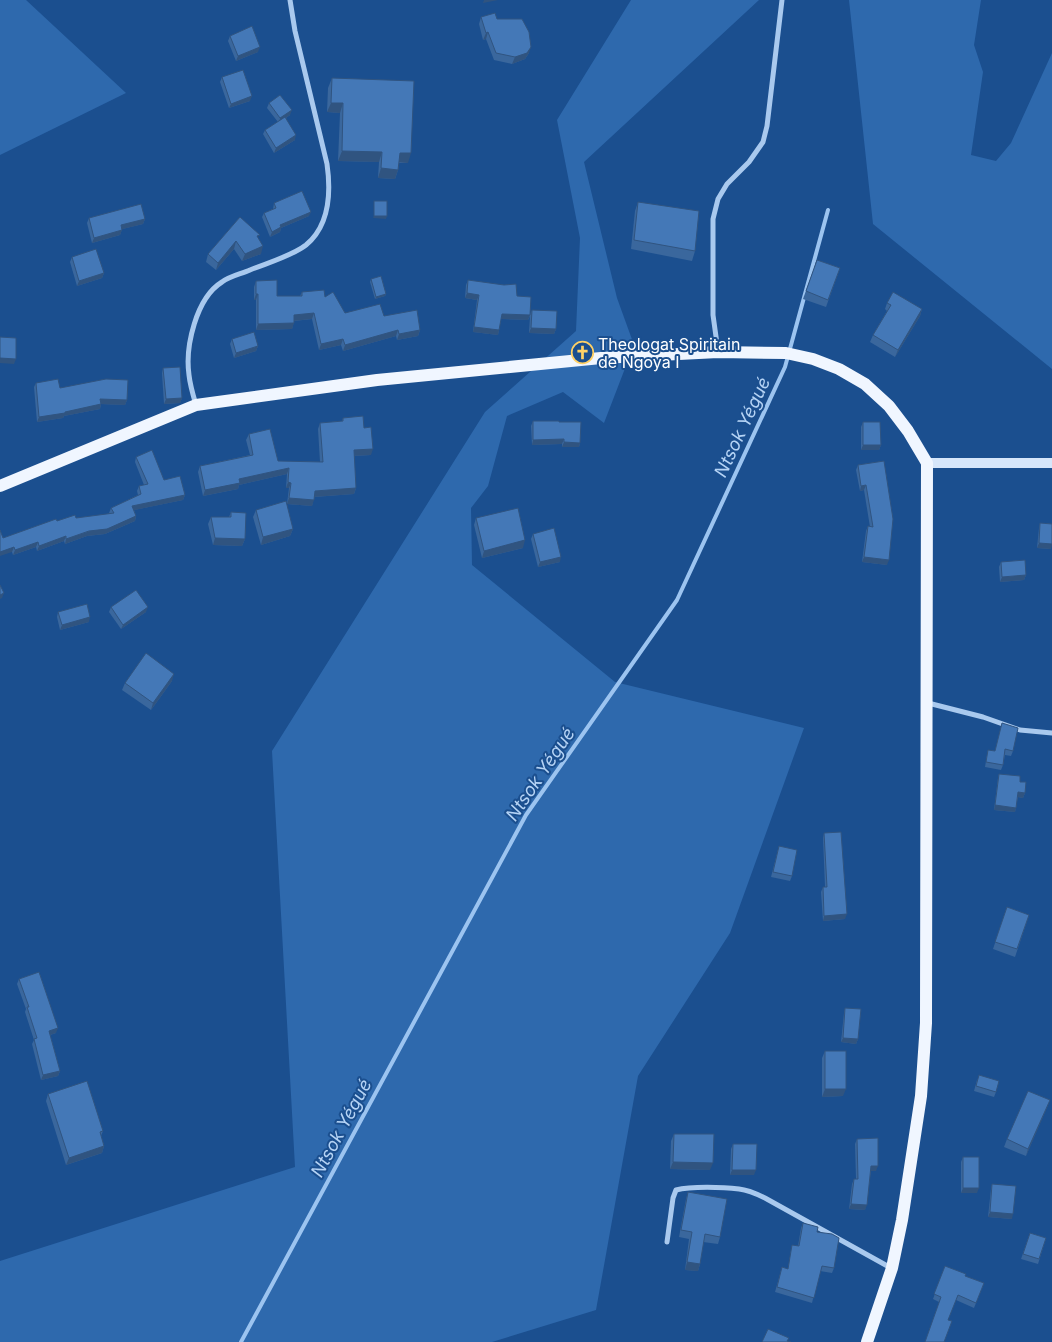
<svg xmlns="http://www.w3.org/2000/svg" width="1052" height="1342" font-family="Inter,sans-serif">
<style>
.green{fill:#2e69ad}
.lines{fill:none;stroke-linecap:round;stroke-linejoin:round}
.stream{stroke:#9cc4f0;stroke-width:4}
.street{stroke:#a9c9ee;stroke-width:5}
.secondary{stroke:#d6e6fa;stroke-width:10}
.primary{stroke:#f0f6ff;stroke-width:12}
.wall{fill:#3a679d}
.shaded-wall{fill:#305480}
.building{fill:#4478b7;stroke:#305480}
.labels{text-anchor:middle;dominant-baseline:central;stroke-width:4;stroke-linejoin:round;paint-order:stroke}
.poi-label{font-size:16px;fill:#fff;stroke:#1b4f8f;text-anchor:start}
.water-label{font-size:18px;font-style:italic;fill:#b5d3f5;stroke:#1b4f8f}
</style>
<rect width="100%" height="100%" fill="#1b4f8f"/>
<g class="green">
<path d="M0 0H26L126 93 0 155Z"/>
<path d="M631 0H759L584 162 617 298 634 345 604 423 563 392 507 416 488 486 471 508 472 565 615 682 804 728 730 933 638 1076 596 1310 492 1342H0V1261L295 1167 272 751 485 412 576 331 580 238 557 120Z"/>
<path d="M849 0H981L974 45 983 72 971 155 996 161 1011 143 1052 53V369L873 224Z"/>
</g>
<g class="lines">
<path class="stream" d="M241 1342 526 815 677 600 785 367 828 210"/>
<g class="street">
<path d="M718 351 713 315V219L718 199 727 184 749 162 763 142 767 126 782 0"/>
<path d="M196 405C193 395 190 385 189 375 185 347 196 298 222 282 230 276 241 274 250 270 267 263 292 256 306 245 330 225 331 192 327 164L295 31 290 0"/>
<path d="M928 703 983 717 1020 730 1052 733"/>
<path d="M667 1242 673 1198 676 1190C691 1186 723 1187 739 1189 748 1190 757 1194 765 1198L891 1268"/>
</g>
<path class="secondary" d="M927 463H1052"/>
<path class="primary" d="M0 486 196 405 377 380 601 358 718 352 786 353 813 359 839 369 865 384 889 406 908 431 927 463 926 1023 921 1096 902 1220 892 1268 867 1342"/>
</g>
<g class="wall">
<path d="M481 17 497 19 529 53 525 59 512 64 494 60 486 39 483 40 479 24Z"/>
<path d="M230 36 258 52 236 61 228 41Z"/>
<path d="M222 77 250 101 229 108 220 82Z"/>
<path d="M332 78 408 163H399L398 170 395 179 378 178 379 162 338 161 340 113 327 112 328 88Z"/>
<path d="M269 103 290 115 286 118 295 140 274 153 263 134 265 130 278 122 267 108Z"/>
<path d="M638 202 695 251 692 261 631 249 635 211Z"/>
<path d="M274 203 309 216 281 228 280 232 270 237 262 217 264 213 273 209Z"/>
<path d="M240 217 258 238 261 254 242 261 234 249 216 270 206 262 208 254Z"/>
<path d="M89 218 145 219 143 224 122 229 120 235 92 243 87 223Z"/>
<path d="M72 257 104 273 102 278 77 286 70 262Z"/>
<path d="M817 260 840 268 826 307 803 299Z"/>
<path d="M371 279 386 294 385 296 375 299 370 282Z"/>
<path d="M468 280 517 296 530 314 532 310 556 329 554 334 529 333 530 316 528 320 501 319 498 335 473 332 477 300 465 298 466 285Z"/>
<path d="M256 281 277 296H300L302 292 325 297 345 313 384 316 420 330 418 336 397 340 396 336 343 351 341 345 319 350 312 319 294 321 292 329 256 330V300H254V287Z"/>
<path d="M887 303 922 309 920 316 895 357 870 342 873 335 887 311 885 309Z"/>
<path d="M232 339 258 346 256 351 234 358 230 344Z"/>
<path d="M163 368 182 398 180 403 164 404 162 373Z"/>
<path d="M36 383 60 388 127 400 125 405 101 404 100 409 64 416 63 418 37 422 34 387Z"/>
<path d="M343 418 364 428 371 455 354 456 356 488 354 494 314 497 312 506 287 504 289 488H286L287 474 239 485 238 489 203 496 198 472 200 466 250 455 246 440 249 434 278 461 320 462 318 429 320 423 342 421Z"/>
<path d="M533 421 559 422 580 443 579 447H562V444L532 445 531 426Z"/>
<path d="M863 422 881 445 879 450H861V427Z"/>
<path d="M136 457 164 480 185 495 183 500 134 510 136 516 135 521 105 534 87 536 65 544 64 541 37 551 36 547 13 555 12 552 3 538 57 521 110 514 109 513 111 508 138 495 137 491 139 486 144 485 135 462Z"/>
<path d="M884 461 887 565 862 562 866 531 868 526 870 527 864 490 860 491 856 470 858 465Z"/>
<path d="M256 510 293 529 290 536 261 545 253 517Z"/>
<path d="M231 512 245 539 242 546 213 545 208 524 211 517H229Z"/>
<path d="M476 518 523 548 482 558 474 525Z"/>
<path d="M1040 523 1052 524 1051 549 1037 548 1039 528Z"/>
<path d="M533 534 560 562 538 567 531 539Z"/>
<path d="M1001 562 1026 575 1024 580 1000 582 999 567Z"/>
<path d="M111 607 146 612 121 629 109 612Z"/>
<path d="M58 612 89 622 60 630 57 617Z"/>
<path d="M172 681 151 710 122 690 125 683Z"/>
<path d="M1002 723 1013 751 1011 756 1005 755 1003 765 1001 770 985 767 987 755 988 750 995 751Z"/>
<path d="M999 774 1020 782 1025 793 1023 798 1018 797 1015 812 994 810 998 778Z"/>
<path d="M824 833 845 919 823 921 821 892 823 887H825L823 838Z"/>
<path d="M779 846 792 876 790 881 771 877Z"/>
<path d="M1007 907 1029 915 1015 957 993 949Z"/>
<path d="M19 979 56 1033 50 1035 60 1071 58 1076 41 1080 32 1044 34 1040 25 1012 26 1009 17 984Z"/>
<path d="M845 1008 858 1039 856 1044 841 1042 844 1013Z"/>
<path d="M825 1051 843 1096 822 1097V1058Z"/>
<path d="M977 1080 996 1092 994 1097 974 1091Z"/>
<path d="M48 1094 103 1131 101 1136 104 1146 102 1153 66 1165 46 1101Z"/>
<path d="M1050 1100 1026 1156 1004 1147 1007 1139Z"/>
<path d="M674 1134 710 1170 670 1169 671 1141Z"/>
<path d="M857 1139 876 1171H871L865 1210 849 1209 852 1184 854 1179H856L855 1144Z"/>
<path d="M733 1144 754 1175H730L731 1149Z"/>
<path d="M963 1157 977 1193H961V1162Z"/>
<path d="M992 1184 1012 1219 988 1217 991 1189Z"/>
<path d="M688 1192 720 1237 718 1244 703 1242 700 1264 698 1271 685 1270 689 1239 679 1237 686 1199Z"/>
<path d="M803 1223 817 1232 834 1268 832 1273 820 1271 812 1303 775 1292 782 1267 788 1269 791 1250 792 1245 798 1246 801 1228Z"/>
<path d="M1030 1233 1046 1238 1038 1264 1021 1259Z"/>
<path d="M945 1266 965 1276 984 1283 974 1308 956 1300 939 1302 933 1299Z"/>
</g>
<g class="shaded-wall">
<path d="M484 0H498L483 3Z"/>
<path d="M488 32 486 39 483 40 486 33Z"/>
<path d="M260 47 258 52 236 61 238 56Z"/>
<path d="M531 47 529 53 525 59 512 64 515 57Z"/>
<path d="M252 96 250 101 229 108 231 104Z"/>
<path d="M331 103H343L340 113 327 112Z"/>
<path d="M292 110 290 115 279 123 280 118Z"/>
<path d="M296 135 295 140 274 153 276 148Z"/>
<path d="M342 151 382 152 379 162 338 161Z"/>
<path d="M400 153H411L408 163 396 162Z"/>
<path d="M381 168 398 170 395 179 378 178Z"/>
<path d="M311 212 309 216 281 228 280 232 270 237 272 232 280 225Z"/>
<path d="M374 216H387L386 219 373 218Z"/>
<path d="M145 219 143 224 119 230 121 225Z"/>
<path d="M122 230 120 235 92 243 94 238Z"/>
<path d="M236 241 234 249 216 270 218 263Z"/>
<path d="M263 246 261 254 242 261 245 254Z"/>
<path d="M104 273 102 278 77 286 79 281Z"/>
<path d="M467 293 479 295 477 300 465 298Z"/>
<path d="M256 294H258L256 300H254Z"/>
<path d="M386 294 385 296 375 299 376 297Z"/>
<path d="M922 309 920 316 895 357 898 350Z"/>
<path d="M314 313 312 319 292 321 294 315Z"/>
<path d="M502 314 530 315 528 320 500 319Z"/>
<path d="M294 323 292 329 256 330 258 324Z"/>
<path d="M474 327 499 330 498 335 473 332Z"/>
<path d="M531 328 556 329 554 334 529 333Z"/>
<path d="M398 330 396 336 343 351 345 345Z"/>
<path d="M420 330 418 336 397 340 399 334Z"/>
<path d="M343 339 341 345 319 350 321 344Z"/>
<path d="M258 346 256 351 234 358 236 353Z"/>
<path d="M0 358 16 359 14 364 0 363Z"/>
<path d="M182 398 180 403 164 404 166 399Z"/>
<path d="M100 399 127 400 125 405 98 404Z"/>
<path d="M101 404 100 409 64 416 63 418 37 422 39 417Z"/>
<path d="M564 439 562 444 532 445 533 440Z"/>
<path d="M564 442 580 443 579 447H562Z"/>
<path d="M863 445H881L879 450H861Z"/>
<path d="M373 449 371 455 352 456 354 450Z"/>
<path d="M289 468 287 474 239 485 238 489 203 496 205 490 239 479Z"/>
<path d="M288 482 291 483 289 488H286Z"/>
<path d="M866 485 864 490 860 491 861 486Z"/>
<path d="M356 488 354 494 313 497 315 491Z"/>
<path d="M185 495 183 500 130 511 132 506Z"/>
<path d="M289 498 314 500 312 506 287 504Z"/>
<path d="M136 516 135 521 105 534 87 536 65 544 66 539Z"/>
<path d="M293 529 290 536 261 545 263 537Z"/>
<path d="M66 536 64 541 37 551 39 546Z"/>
<path d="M215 538 245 539 242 546 213 545Z"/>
<path d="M525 540 523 548 482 558 484 551Z"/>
<path d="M38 542 36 547 13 555 15 550Z"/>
<path d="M1039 543 1052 544 1051 549 1037 548Z"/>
<path d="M14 547 12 552 0 556V552Z"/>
<path d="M561 557 560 562 538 567 540 562Z"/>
<path d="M864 557 889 560 887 565 862 562Z"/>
<path d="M1026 575 1024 580 1000 582 1002 577Z"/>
<path d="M4 593 2 598 0 599V595Z"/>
<path d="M148 607 146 612 121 629 123 625Z"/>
<path d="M90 617 89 622 60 630 62 625Z"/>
<path d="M174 674 172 681 151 710 153 703Z"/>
<path d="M1018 792 1025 793 1023 798 1017 797Z"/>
<path d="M995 805 1016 808 1015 812 994 810Z"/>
<path d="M847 914 845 919 823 921 824 916Z"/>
<path d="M58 1028 56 1033 47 1036 49 1031Z"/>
<path d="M843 1038 858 1039 856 1044 841 1042Z"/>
<path d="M60 1071 58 1076 41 1080 43 1075Z"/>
<path d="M825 1089H846L843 1096 822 1097Z"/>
<path d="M1050 1100 1047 1108 1026 1156 1028 1149Z"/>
<path d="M104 1146 102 1153 66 1165 69 1158Z"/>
<path d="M673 1162 713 1163 710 1170 670 1169Z"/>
<path d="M871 1166H878L876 1171H869Z"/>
<path d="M732 1170H756L754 1175H730Z"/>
<path d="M963 1188H979L977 1193H961Z"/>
<path d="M851 1204 867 1205 865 1210 849 1209Z"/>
<path d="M990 1212 1013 1214 1012 1219 988 1217Z"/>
<path d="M687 1262 700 1264 698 1271 685 1270Z"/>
</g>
<g class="building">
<path d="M495 13 497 19H522L529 32 531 47 527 53 515 57 496 53 488 32 486 33 481 17Z"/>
<path d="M252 26 260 47 238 56 230 36Z"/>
<path d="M243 70 252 96 231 104 222 77Z"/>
<path d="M332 78 414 81 411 153H400L398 170 381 168 382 152 342 151 343 103H331Z"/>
<path d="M280 95 292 110 280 118 269 103Z"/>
<path d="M285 117 296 135 276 148 265 130Z"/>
<path d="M302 191 311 212 280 225 281 227 272 232 264 213 276 208 274 203Z"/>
<rect x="374" y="201" width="13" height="15"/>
<path d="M638 202 699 211 695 251 634 240Z"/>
<path d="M141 204 145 219 121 225 122 230 94 238 89 218Z"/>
<path d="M240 217 260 235 257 236 263 246 245 254 236 241 218 263 208 254Z"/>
<path d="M96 249 104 273 79 281 72 257Z"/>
<path d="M817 260 840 268 828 300 806 291Z"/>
<path d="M381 276 386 294 376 297 371 279Z"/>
<path d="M277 280V296H302V292L324 290 325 297 333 292 345 313 380 304 384 316 417 310 420 330 399 334 398 330 345 345 343 339 321 344 314 313 294 315V323L258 324V294H256V281Z"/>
<path d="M468 280 504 285 516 284 517 296 531 297 530 315 502 314 499 330 474 327 479 295 467 293Z"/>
<path d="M893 292 922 309 898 350 873 335 891 305 887 303Z"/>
<path d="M532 310 557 311 556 329 531 328Z"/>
<path d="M254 332 258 346 236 353 232 339Z"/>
<path d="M0 337 16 338V359L0 358Z"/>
<path d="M180 367 182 398 166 399 163 368Z"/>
<path d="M58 379 60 388 106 379 128 380 127 400 100 399 101 404 65 412V413L39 417 36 383Z"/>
<path d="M363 416 364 428 371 427 373 449 354 450 356 488 315 491 314 500 289 498 291 483 288 482 289 468 239 479 240 483 205 490 200 466 253 455 249 434 270 429 278 461 323 462 320 423 343 421V418Z"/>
<path d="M533 421H559V422H581L580 443 564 442V439L533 440Z"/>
<path d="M863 422H880L881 445H863Z"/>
<path d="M152 450 164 480 180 476 185 495 132 506 136 516 107 529 89 531 66 539V536L39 546 38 542 15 550 14 547 0 552V530L3 538 56 519 57 521 75 515 76 518 114 513 111 508 141 494 139 486 148 484 136 457Z"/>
<path d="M884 461 893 519 889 560 864 557 868 526 873 527 866 485 861 486 858 465Z"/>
<path d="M286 501 293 529 263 537 256 510Z"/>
<path d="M518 508 525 540 484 551 476 518Z"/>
<path d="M231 512 246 513 245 539 215 538 211 517H231Z"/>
<path d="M1040 523 1052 524V544L1039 543Z"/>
<path d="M554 528 561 557 540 562 533 534Z"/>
<path d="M1025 560 1026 575 1002 577 1001 562Z"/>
<path d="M0 585 4 593 0 595Z"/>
<path d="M136 590 148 607 123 625 111 607Z"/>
<path d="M87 604 90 617 62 625 58 612Z"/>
<path d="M146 653 174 674 153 703 125 683Z"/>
<path d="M1002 723 1018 728 1013 751 1005 749 1003 765 986 762 988 750 995 751Z"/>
<path d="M999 774 1020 776V782H1026L1025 793 1018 792 1016 808 995 805Z"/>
<path d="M841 832 847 914 824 916 823 887H827L824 833Z"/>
<path d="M779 846 797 850 792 876 773 872Z"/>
<path d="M1007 907 1029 915 1017 949 995 942Z"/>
<path d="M39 972 58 1028 49 1031 60 1071 43 1075 34 1039 37 1038 27 1007H29L19 979Z"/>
<path d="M845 1008 861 1009 858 1039 843 1038Z"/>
<rect x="825" y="1051" width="21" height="38"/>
<path d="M979 1075 999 1081 996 1092 976 1086Z"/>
<path d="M87 1081 103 1131 100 1132 104 1146 69 1158 48 1094Z"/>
<path d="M1028 1091 1050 1100 1028 1149 1007 1139Z"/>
<path d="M674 1134H714L713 1163 673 1162Z"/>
<path d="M878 1138V1166H871L867 1205 851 1204 854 1179H858L857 1139Z"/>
<path d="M733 1144H757L756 1170H732Z"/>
<rect x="963" y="1157" width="16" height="31"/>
<path d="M992 1184 1016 1186 1013 1214 990 1212Z"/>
<path d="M688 1192 727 1199 720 1237 705 1234 700 1264 687 1262 692 1232 681 1230Z"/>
<path d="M803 1223 818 1227 817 1232 832 1234 839 1238 834 1268 822 1266 814 1298 777 1287 782 1267 788 1269 792 1245 799 1246Z"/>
<path d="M1030 1233 1046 1238 1039 1259 1023 1254Z"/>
<path d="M945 1266 966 1274 965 1276 984 1283 976 1303 958 1295 948 1320 952 1321 944 1342H925L941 1297 934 1294Z"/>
<path d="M768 1329 789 1338 787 1341 791 1342H762Z"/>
</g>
<defs>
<symbol id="church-ring" viewBox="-11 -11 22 22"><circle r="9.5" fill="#1b4f8f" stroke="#ffd166" stroke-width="1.5"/><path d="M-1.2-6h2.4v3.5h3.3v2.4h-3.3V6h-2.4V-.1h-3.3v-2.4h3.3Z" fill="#ffd166"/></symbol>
</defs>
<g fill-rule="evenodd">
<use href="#church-ring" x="570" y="340" width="25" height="25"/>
</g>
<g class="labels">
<g class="poi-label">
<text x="598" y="344">Theologat Spiritain<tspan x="598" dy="18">de Ngoya I</tspan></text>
</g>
<g class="water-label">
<text transform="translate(742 427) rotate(-65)">Ntsok Yégué</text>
<text transform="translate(540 774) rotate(-56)">Ntsok Yégué</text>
<text transform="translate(341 1128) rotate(-62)">Ntsok Yégué</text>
</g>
</g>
</svg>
